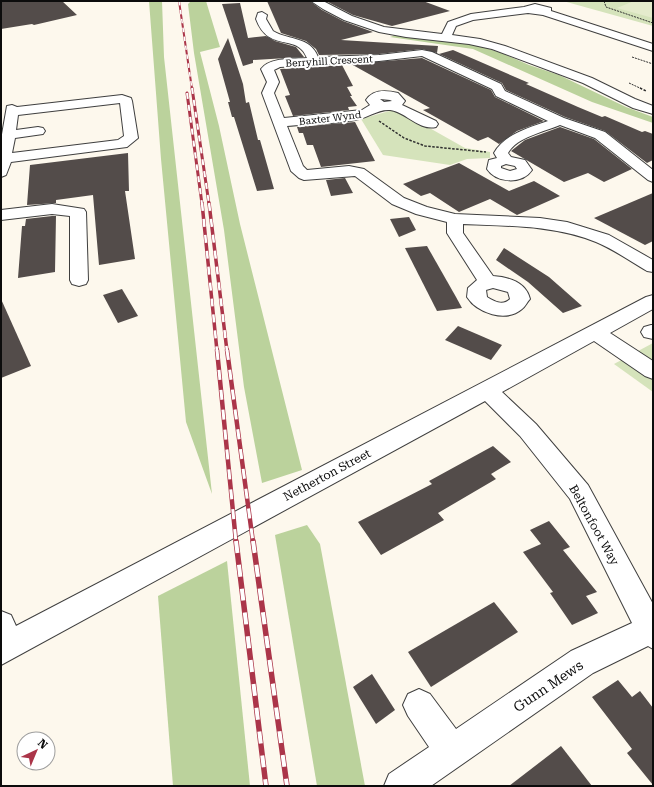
<svg xmlns="http://www.w3.org/2000/svg" width="654" height="787" font-family="'Roboto Serif',serif">
<style>
.green{fill:#d5e3bb}
.forest{fill:#bbd29c}
.pitch{fill:#e4ebcc}
.building{fill:#534c4a}
.lines{fill:none;stroke-linecap:round;stroke-linejoin:round}
.minor-casing{stroke:#3f3f3f;stroke-width:2}
.path-far1{stroke:#2e2e2e;stroke-width:1;stroke-dasharray:2 1;stroke-linecap:butt}
.path{stroke:#2e2e2e;stroke-width:1.5;stroke-dasharray:2.5 1.5;stroke-linecap:butt}
.minor{fill:#fff;fill-rule:evenodd}
.rail-far4-casing{stroke:#ab3549;stroke-width:2}
.rail-far3-casing{stroke:#ab3549;stroke-width:3}
.rail-far2-casing{stroke:#ab3549;stroke-width:3.5}
.rail-far1-casing{stroke:#ab3549;stroke-width:4.5}
.rail-casing{stroke:#ab3549;stroke-width:5.5}
.rail-far4{stroke:#fff;stroke-width:1.5;stroke-dasharray:4.5;stroke-linecap:butt}
.rail-far3{stroke:#fff;stroke-width:2;stroke-dasharray:6;stroke-linecap:butt}
.rail-far2{stroke:#fff;stroke-width:2.5;stroke-dasharray:8;stroke-linecap:butt}
.rail-far1{stroke:#fff;stroke-width:3;stroke-dasharray:10;stroke-linecap:butt}
.rail{stroke:#fff;stroke-width:4;stroke-dasharray:12;stroke-linecap:butt}
.labels{text-anchor:middle;dominant-baseline:central;stroke-width:4;stroke-linejoin:round;paint-order:stroke}
.far-street-label{font-size:10px;fill:#0c0c0c;stroke:#fff}
.street-label{font-size:12px;fill:#0c0c0c;stroke:#fff}
.near-street-label{font-size:14px;fill:#0c0c0c;stroke:#fff}
</style>
<rect width="100%" height="100%" fill="#fdf8ed"/>
<g class="green">
<path d="M563 1H653V26Z"/>
<path d="M393 110 410 117 465 148 490 152V158L467 159 450 165 383 155 361 119Z"/>
<path d="M653 343V392L614 364Z"/>
</g>
<g class="forest">
<path d="M149 1H162L164 57 212 494 186 422 161 159Z"/>
<path d="M191 1H206L220 47 200 52 219 126 240 224 302 470 262 483 244 387 224 230 194 53 188 4Z"/>
<path d="M396 35 458 41 483 47 504 54 529 65 559 75 626 107 653 117V123L592 102 473 49 390 37Z"/>
<path d="M307 525 320 544 365 786H317L275 535Z"/>
<path d="M227 561 250 786H173L158 596Z"/>
</g>
<path class="pitch" d="M634 1H653V18L617 8Z"/>
<g class="building">
<path d="M1 1H62L77 15 34 25 32 24 1 29Z"/>
<path d="M267 1H310L322 10 343 21 373 32 341 40 438 46 437 53 422 49 379 54 319 55 316 49 306 41 281 33Z"/>
<path d="M326 1H423L450 11 392 26 353 15Z"/>
<path d="M240 3 248 38 266 36 275 41 296 47 304 57 253 60V63L243 66 222 4Z"/>
<path d="M228 38 243 84 246 103 249 102 258 140H260L274 189 257 191 234 117H232L228 102H230L218 59Z"/>
<path d="M453 50 529 83 526 84 578 107 602 117 605 116 642 132 645 131 653 134V160L647 163 605 131 565 117 506 90 502 83 439 54Z"/>
<path d="M422 58 491 90 495 97 544 121 517 131 499 144 488 137 478 141 423 110 430 108 351 64Z"/>
<path d="M342 65 353 86 347 87 352 96H350L357 106 348 107 349 110 293 116 285 96 290 95 280 69Z"/>
<path d="M355 122 375 161 321 167 313 145H307L303 133H299L297 127Z"/>
<path d="M560 127 594 139 632 169 604 182 588 173 564 182 511 151 525 140Z"/>
<path d="M128 153 129 191H125L135 259 99 265 93 195 56 200V203L27 205 30 165Z"/>
<path d="M459 163 509 191 534 181 560 196 517 215 490 199 459 212 430 193 421 196 403 184Z"/>
<path d="M345 178 353 193 331 196 326 180Z"/>
<path d="M653 193V241L645 245 594 218Z"/>
<path d="M52 216H56L55 272 18 278 22 226H25L26 219Z"/>
<path d="M409 217 416 230 399 237 390 219Z"/>
<path d="M427 246 456 297 462 308 437 311 405 248Z"/>
<path d="M504 248 549 277 582 306 563 313 528 282 496 260Z"/>
<path d="M122 289 138 316 118 323 103 295Z"/>
<path d="M1 299 31 366 1 378Z"/>
<path d="M458 326 479 335 502 345 491 360 445 340Z"/>
<path d="M493 446 511 462 491 474 496 479 438 513 444 520 381 555 358 522 432 484 429 481Z"/>
<path d="M549 521 570 547 563 550 597 592 586 596 598 613 572 625 550 593 553 592 523 552 541 544 530 530Z"/>
<path d="M494 602 518 632 431 687 408 652Z"/>
<path d="M372 674 395 710 376 724 353 687Z"/>
<path d="M618 680 632 697 640 691 653 708V785L627 753 632 749 592 697Z"/>
<path d="M561 746 592 786H509Z"/>
</g>
<g class="lines">
<defs>
<g id="minor">
<path d="M311 1H323L352 16 384 27 442 34 448 22 471 14 524 7 535 4 551 8V11L653 44V51L543 15 528 13 473 20 456 26 452 35 480 39 505 46 592 78 635 99 653 106V114L633 108 583 83 492 49 469 44 406 37 379 32 344 20 323 9Z"/>
<path d="M262 12 267 15 266 19 273 31C290 41 310 36 318 57L379 55 422 50 432 52 501 84 505 91 564 118 605 132 653 170V182L648 180 595 138 560 125C544 132 517 137 508 153L511 157 525 160 532 170C522 185 496 183 487 169L489 160 497 158 494 153C505 134 528 128 548 121L496 96 492 89 422 56 379 61 280 67 274 70 279 82 274 93 284 118 362 110 370 105 366 100C373 89 386 90 398 93L405 101 402 105 436 121 438 124 436 127C419 131 406 112 390 110 378 109 368 118 355 120 333 124 310 124 287 126L303 166 307 170 349 166 364 169 404 198 427 207 455 214 540 218 567 222 609 235 653 260V272L647 271C630 261 613 249 596 242 554 225 508 226 463 224V233L493 276C508 277 526 282 530 299 527 302 525 307 522 309 506 323 477 313 467 297L468 288 477 280 447 233V222L416 214 392 204 355 176 304 180 299 178 291 171 262 93 267 82 261 69C270 57 294 59 307 58 297 32 269 54 256 19L258 13ZM380 99 390 100 392 101 384 102ZM506 164 515 166 517 169 510 171 501 168V166ZM493 288 508 292 510 299C503 306 495 302 487 297L486 290Z"/>
<path d="M122 95 131 98 132 101 138 138 127 147 11 162 6 175 1 177V140L7 106 12 105 17 107ZM120 103 124 136 118 140 12 153 15 138 43 134 45 131 43 128 38 127 16 130 18 115Z"/>
<path d="M52 204 84 209 86 212 88 280 86 284 79 286 72 284 70 280V216L52 214 1 220V210Z"/>
<path d="M653 295V309L610 333 653 361V379L645 376 594 341 502 392 536 424 588 485 653 604V649L648 646 593 673 431 786H384L389 774 429 747 408 716 403 705 408 694 419 689 430 694 456 729 571 651 632 623 570 499 520 436 485 401 1 665V611L11 615 16 626 646 297Z"/>
<path d="M651 325H653V339L644 337 641 332 644 327Z"/>
</g>
</defs>
<use href="#minor" class="minor-casing"/>
<g class="path-far1">
<path d="M604 1 606 7 653 23"/>
<path d="M632 57 653 64"/>
<path d="M629 83 642 89"/>
</g>
<g class="path">
<path d="M640 88 646 91"/>
<path d="M379 121 404 138 425 146 486 152"/>
</g>
<use href="#minor" class="minor"/>
<defs>
<path id="rail-far4" d="M179 1 192 89"/>
<g id="rail-far3">
<path d="M192 88 209 204"/>
<path d="M187 93 202 204"/>
</g>
<g id="rail-far2">
<path d="M202 203 217 351"/>
<path d="M209 203 227 351"/>
</g>
<g id="rail-far1">
<path d="M217 350 236 542"/>
<path d="M227 350 253 542"/>
</g>
<g id="rail">
<path d="M236 541 266 786"/>
<path d="M253 541 287 786"/>
</g>
</defs>
<use href="#rail-far4" class="rail-far4-casing"/>
<use href="#rail-far3" class="rail-far3-casing"/>
<use href="#rail-far2" class="rail-far2-casing"/>
<use href="#rail-far1" class="rail-far1-casing"/>
<use href="#rail" class="rail-casing"/>
<use href="#rail-far4" class="rail-far4"/>
<use href="#rail-far3" class="rail-far3"/>
<use href="#rail-far2" class="rail-far2"/>
<use href="#rail-far1" class="rail-far1"/>
<use href="#rail" class="rail"/>
</g>
<g class="labels">
<g class="far-street-label">
<text transform="translate(329 61) rotate(-3)">Berryhill Crescent</text>
<text transform="translate(330 118) rotate(-7)">Baxter Wynd</text>
</g>
<g class="street-label">
<text transform="translate(327 475) rotate(-28)">Netherton Street</text>
<text transform="translate(594 525) rotate(61)">Beltonfoot Way</text>
</g>
<g class="near-street-label">
<text transform="translate(548 686) rotate(-34)">Gunn Mews</text>
</g>
</g>
<rect width="654" height="787" fill="none" stroke="#0c0c0c" stroke-width="4"/>
<g transform="translate(36 751) rotate(44)"><circle r="19" fill="#ffffff" stroke="#9e9e9e"/>
<path d="M0-3L7 15L0 10L-7 15Z" fill="#ab3549"/>
<text y="-6" font-size="11" font-weight="bold" text-anchor="middle" fill="#0c0c0c">N</text>
</g>
</svg>
